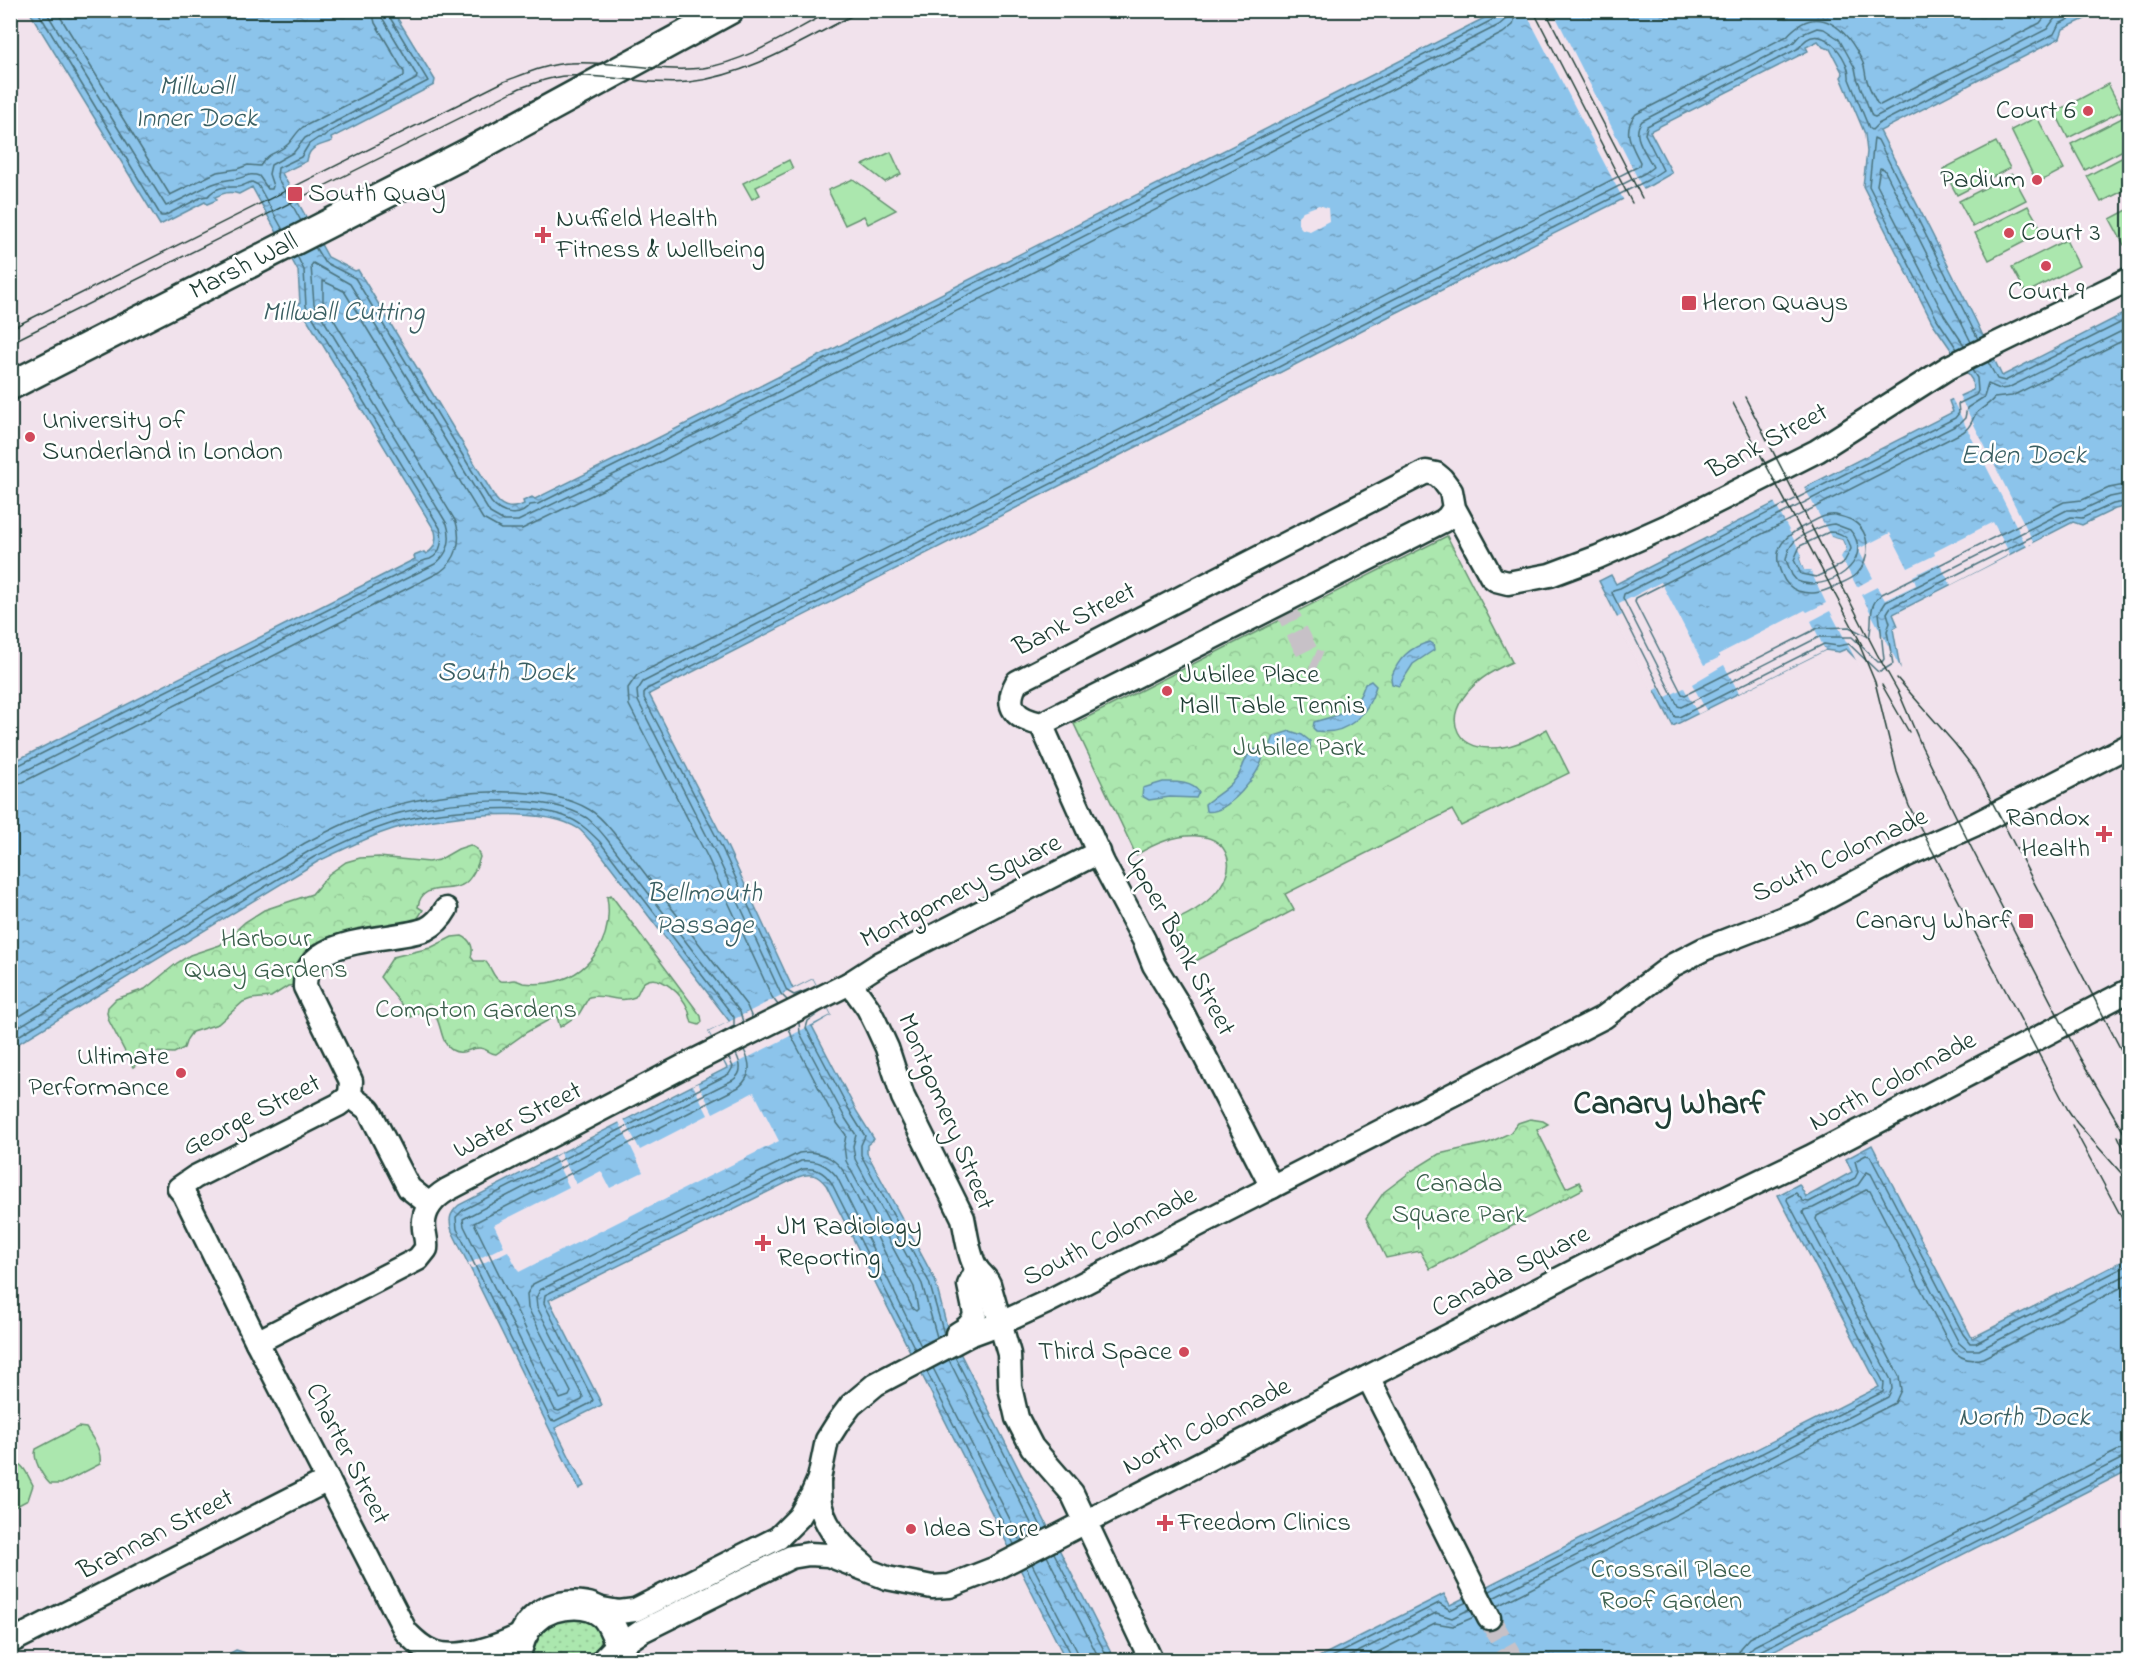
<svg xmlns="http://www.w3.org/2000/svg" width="2140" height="1671" font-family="'Indie Flower',sans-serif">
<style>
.grass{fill:url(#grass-dots);stroke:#659271;stroke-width:1.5}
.park{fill:url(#park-crowns);stroke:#659271;stroke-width:1.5}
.garden{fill:#abe7ae;stroke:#659271;stroke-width:1.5}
.water{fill:url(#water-ripples);stroke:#608ea2;stroke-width:1.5;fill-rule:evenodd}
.pier{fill:#f1e2ec;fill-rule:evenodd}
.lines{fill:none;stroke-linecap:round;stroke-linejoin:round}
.shore{stroke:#4b737d;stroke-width:1.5}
.minor-tunnel{stroke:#c7c1c7;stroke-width:22;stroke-dasharray:22 11;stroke-linecap:butt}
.minor-casing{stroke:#1f3d34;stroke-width:27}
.tertiary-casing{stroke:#1f3d34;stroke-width:32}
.minor{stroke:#fff;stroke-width:22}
.tertiary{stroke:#fff;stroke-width:27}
.tram{stroke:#1f3d34;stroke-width:1.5}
.poi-dot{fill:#d1495b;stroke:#fff;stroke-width:2}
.labels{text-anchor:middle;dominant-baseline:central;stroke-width:5;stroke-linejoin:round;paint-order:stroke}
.poi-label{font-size:27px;fill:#1f3d34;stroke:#fff;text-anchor:start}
.street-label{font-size:27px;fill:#1f3d34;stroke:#fff}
.park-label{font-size:27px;fill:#3b5f4c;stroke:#fff}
.water-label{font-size:28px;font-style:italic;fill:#3a5f62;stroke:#fff}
.district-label{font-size:33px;font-weight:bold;fill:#1f3d34;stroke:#fff}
</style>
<defs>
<pattern id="grass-dots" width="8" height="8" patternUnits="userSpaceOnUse" patternTransform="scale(1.5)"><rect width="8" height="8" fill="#abe7ae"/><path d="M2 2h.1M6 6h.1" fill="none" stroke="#93c796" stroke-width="1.8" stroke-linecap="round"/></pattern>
<pattern id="park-crowns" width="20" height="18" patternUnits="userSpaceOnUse" patternTransform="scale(1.5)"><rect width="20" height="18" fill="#abe7ae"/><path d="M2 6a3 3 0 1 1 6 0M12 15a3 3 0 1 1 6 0" fill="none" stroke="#93c796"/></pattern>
<pattern id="water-ripples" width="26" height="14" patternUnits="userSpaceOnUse" patternTransform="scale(1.5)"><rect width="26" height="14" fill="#8cc4eb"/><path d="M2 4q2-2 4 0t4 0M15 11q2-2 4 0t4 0" fill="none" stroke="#72a0bf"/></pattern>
</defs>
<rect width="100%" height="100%" fill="#f1e2ec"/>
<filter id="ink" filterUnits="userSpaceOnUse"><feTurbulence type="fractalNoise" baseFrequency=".0167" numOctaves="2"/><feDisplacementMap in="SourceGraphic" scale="12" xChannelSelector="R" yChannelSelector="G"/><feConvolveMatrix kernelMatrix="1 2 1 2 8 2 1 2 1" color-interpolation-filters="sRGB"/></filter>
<g filter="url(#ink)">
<path class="grass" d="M577 1614 594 1621 602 1635 599 1650 590 1660H525L544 1622Z"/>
<g class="park">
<path d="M1447 536 1512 662C1413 704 1456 785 1547 729L1569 773 1461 826 1452 810 1285 894 1294 910 1192 963 1171 922C1270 882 1229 798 1136 855L1074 724Z"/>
<path d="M470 845 477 849 480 857C478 865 471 881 462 885 447 893 421 882 418 907L423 910 416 921 373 931 298 985 288 986 271 997 251 999 243 1002 218 1024 192 1032 187 1039 184 1048 174 1053 153 1052 133 1067 109 1021 107 1013 108 1007 116 999 145 989 177 963 190 955 220 945 245 922 264 910 312 894 329 874 346 862 360 858 379 857 429 862 439 860 458 849Z"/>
<path d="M611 895 701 1016 702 1022 699 1025 692 1023C690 1018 690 1014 688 1009 683 996 661 973 646 981 640 983 640 992 635 997 619 1004 605 993 589 997L579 1014 560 1027 557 1017H554L527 1032 496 1054C490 1054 486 1048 479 1048 469 1048 462 1056 452 1050 433 1038 448 997 411 1017L380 977 393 957 430 948 452 937 462 936C471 940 474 948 471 957L474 961H485C492 967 492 977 500 981 506 982 509 980 514 980 517 980 520 982 523 983 531 984 539 984 547 983 590 977 614 939 607 897Z"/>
<path d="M1530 1119 1543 1121 1548 1124 1537 1130 1566 1188 1579 1182 1583 1189 1430 1269 1420 1251 1386 1258 1366 1218 1384 1192 1413 1170 1439 1154 1488 1143 1510 1133 1518 1123Z"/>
</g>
<g class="garden">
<path d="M2108 84 2122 111 2068 138 2055 112Z"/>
<path d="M2037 117 2064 169 2037 183 2011 130Z"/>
<path d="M2124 117 2129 127V147L2085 170 2071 144Z"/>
<path d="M1996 142 2010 168 1957 195 1943 169Z"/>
<path d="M891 152 901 174 885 182 863 165Z"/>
<path d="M2129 154V188L2101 202 2087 176Z"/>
<path d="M789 160 793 169 756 187 760 195 752 199 743 183Z"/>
<path d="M2012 174 2026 200 1973 227 1959 201Z"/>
<path d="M853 179 896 210 868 224 864 216 845 225 828 190Z"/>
<path d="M2028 206 2043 232 1989 260 1975 233Z"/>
<path d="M2129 209V242L2124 245 2110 219Z"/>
<path d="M2066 240 2079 266 2026 293 2012 267Z"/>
<path d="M78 1427 86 1428C93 1439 102 1450 100 1464L61 1484H50C43 1477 32 1459 36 1449Z"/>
<path d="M11 1460C24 1464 27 1474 33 1485L28 1500 11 1509Z"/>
</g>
<g class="water">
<path d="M29 11H393L435 80 434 85 331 138 332 141C321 146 309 145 307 161L282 173 328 257 355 271 358 270 496 499C504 509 513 509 524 504L523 501 532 497 535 499 648 443 1498 11H2102L2063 29 2060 38 1880 131 1976 321 2002 376 2129 311V506L2115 509 2082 525 2073 522 1893 614 1898 626 1893 629 1900 668 1877 680 1846 649 1839 652 1825 650 1673 726 1599 581 1611 575 1616 584 1953 412 1949 401 1973 390 1972 380 1932 322 1863 186 1867 152 1865 134 1841 77 1843 74 1830 49 1823 47 1818 41 1806 47 1808 51 1650 131 1672 173 1651 185 1364 329 1146 442 649 694 727 846 793 989 813 979 831 1015 812 1026 857 1112 874 1139 867 1145V1153L935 1280 947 1327 1115 1660H1066L826 1185C818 1175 811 1172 798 1177L549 1300 602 1405 555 1428 584 1486 579 1489 452 1231C448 1219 450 1213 459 1205L727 1068 709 1032 730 1022 595 846C590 841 585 834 579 829 543 804 434 816 393 829 367 837 342 850 317 862L11 1048V763L415 559 414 556 424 552 426 554C435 549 437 540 435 531L298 304 300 303 298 271 252 187 239 194C229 191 223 193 215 197L217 200 207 204 205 202 160 225ZM1831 537 1842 540 1846 548C1838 563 1820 572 1804 569L1800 559 1804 551Z"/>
<path d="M1430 642 1433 644 1434 650 1413 664 1399 686 1392 684 1391 678C1398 659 1409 647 1430 642Z"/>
<path d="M1371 681 1376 686C1368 715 1347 736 1316 731L1313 728 1314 722C1341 714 1355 714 1365 684Z"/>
<path d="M1290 731 1302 735 1310 741V749L1302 751 1292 746 1281 750 1273 748 1271 744 1274 736Z"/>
<path d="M1256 749 1263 755C1262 773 1225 817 1206 811L1205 804C1216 795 1229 789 1238 776 1244 767 1245 753 1256 749Z"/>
<path d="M1163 782C1175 782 1192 781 1199 792L1196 798 1170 797 1149 800 1142 796 1143 788Z"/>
<path d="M1872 1145 1972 1338 2129 1258V1470L1755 1660H1313L1444 1594 1450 1605 1879 1387 1778 1195 1799 1184 1806 1197 1852 1172 1846 1159Z"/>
<path d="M236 1650 269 1660H217Z"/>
</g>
<g class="pier">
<path d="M1525 11H1553L1644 191 1624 201Z"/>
<path d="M1319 205 1328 208 1329 221 1310 231 1302 229 1298 224V216L1303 211Z"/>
<path d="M1958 393 2035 545 2030 544 2028 549 1951 397Z"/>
<path d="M1803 485 1831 537 1842 540 1846 549 1841 557 1857 587 1873 578 1858 549 1890 533 1908 568 1935 555 1934 552 1993 522 2010 554 1951 585 1939 563 1913 576 1916 585 1885 600 1877 587 1861 595 1902 671 1878 683 1875 682 1859 666 1830 611 1811 621 1825 650 1739 693 1724 665 1692 684 1706 710 1698 714 1684 688 1664 698 1659 688 1652 691 1615 619 1622 615 1617 605 1661 582 1704 665 1720 657 1719 654 1805 610 1807 612 1826 603 1810 570H1804L1800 559 1802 555 1773 500ZM1832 541 1840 542 1842 548 1838 557 1814 568 1806 567 1803 559 1806 553Z"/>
<path d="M813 979 831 1015 728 1068 709 1032Z"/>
<path d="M698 1083 713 1113 754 1092 779 1141 519 1272 508 1251 471 1269 468 1264 504 1246 494 1225 569 1187 554 1157 560 1153 576 1184 601 1171 610 1188 643 1172 619 1122 624 1119 640 1150 708 1115 693 1085Z"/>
</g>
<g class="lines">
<g class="shore">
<path d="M37 10 161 216H164L202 197 208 196C217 186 226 187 237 187 242 187 247 183 252 182L258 185 283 230"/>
<path d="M45 10 166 206C191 197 210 180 236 179 245 178 249 172 259 176L268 189H272L273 186 269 174 271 165 294 152 305 138 416 79 417 76 383 19 381 10"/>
<path d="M56 10 170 195 217 172 237 169 248 165 260 166C270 150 276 155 287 145 293 140 296 132 303 127L404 76V72L375 23 372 10"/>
<path d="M301 221 277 177 278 168 301 157 309 144 318 138 324 137 329 132 428 81 389 16 388 10"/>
<path d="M315 247 324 262 355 278 491 502C501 515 520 519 530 505L538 504 650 448 1436 49 1496 18 1500 10"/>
<path d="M2130 327 2008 388 2000 389 1988 384 1984 397 1967 408 1965 418 1959 424 1624 594 1623 598 1678 706 1681 707 1819 637H1852L1878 662H1882L1884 659C1882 643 1881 629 1879 613L1886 602 2067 510H2082L2110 497 2130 493"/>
<path d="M2130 337 2012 396 1994 398C1989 405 1978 410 1975 415 1971 422 1971 427 1963 432L1636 598 1635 602 1682 694 1685 695 1818 628 1849 627 1869 637C1874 621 1866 606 1882 594L2064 502 2082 500 2109 488 2130 484"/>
<path d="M1964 345 1944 315 1877 185 1880 168 1884 169 1971 342"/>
<path d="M1957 349 1937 319 1869 186 1874 138 1878 140 1978 339"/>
<path d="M1988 362 1997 379 2005 381 2130 318"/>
<path d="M1972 370 1977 378 1978 391 1976 395 1958 404 1959 413 1955 418 1620 588 1613 590 1612 593 1675 717H1679L1824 644 1838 646 1849 644 1877 671 1880 672 1893 664 1887 631 1890 623 1887 613 1890 608 2071 517 2082 518 2113 504 2130 501"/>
<path d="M1836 515C1842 517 1848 518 1853 521 1872 533 1870 559 1857 574 1851 580 1841 583 1833 587 1821 593 1811 595 1798 591 1790 588 1785 583 1782 575 1769 547 1787 534 1810 523 1819 518 1826 514 1836 515Z"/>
<path d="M1834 524 1850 530C1878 561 1825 594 1797 581L1792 575 1786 560C1787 554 1789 547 1794 542 1800 535 1825 524 1834 524Z"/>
<path d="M1829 532C1842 532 1849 537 1851 549L1843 564 1816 577 1801 574 1794 560 1800 546Z"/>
<path d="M10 768 15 767 417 565C422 560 423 561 430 559 442 554 443 538 440 528L306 306 304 270 297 256"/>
<path d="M10 775 19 774 435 564C448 554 452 540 447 524L314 304 311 266 313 263 350 284 490 513 504 521H518L654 455 1499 25 1506 19 1507 10"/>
<path d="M10 784 23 782 440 572C457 560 462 541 456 522L323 302V281L344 291 483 519 501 529H522L658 463 1503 33 1513 25 1516 10"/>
<path d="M810 989 794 995 787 991 722 848 644 698V693L647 689 1143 437 1362 324 1648 180 1663 170 1645 134 1647 126 1799 48C1819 16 1851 59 1849 79L1869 128 1872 130 1878 124 2054 34 2059 24 2088 10"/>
<path d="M787 1000 781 994 715 852 638 701 637 691 643 682 1140 430 1358 317 1645 173 1653 167C1646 152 1630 135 1642 121L1793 43 1800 35 1817 28 1824 29 1839 39 1855 68 1857 78 1872 116 1875 117 2047 29 2055 18 2071 10"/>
<path d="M778 1005 772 997 707 856 629 705 628 688 637 675 1639 166 1640 162C1632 146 1621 130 1636 114L1787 36C1819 0 1848 30 1863 63 1865 68 1865 72 1866 77 1868 86 1873 95 1877 103L1880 105 2040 23 2050 10"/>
<path d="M822 1011 808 1021 806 1028 852 1115 865 1136 861 1145V1155L929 1282 944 1334"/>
<path d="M10 1022 305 843C332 829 360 815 389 807 441 792 542 781 590 810 599 815 607 825 613 832L747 1006 752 1018"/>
<path d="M799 1023 800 1033 845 1118 856 1135 853 1146 855 1159 922 1284 937 1337"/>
<path d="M10 1032 311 850C337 837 364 823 392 815 439 802 544 790 587 818 594 823 600 831 606 838L740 1012 743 1022"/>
<path d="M10 1041 314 857C339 845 364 832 390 824 430 810 524 802 564 816 579 821 589 831 600 842L734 1017V1026L720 1034"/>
<path d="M744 1050C751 1064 752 1076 739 1087L474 1223 560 1399 569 1396 571 1392 528 1308 527 1294 533 1284 799 1153C820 1150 835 1157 846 1175L913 1309 916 1311 918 1309 914 1287 846 1161 844 1146 846 1135 837 1123 792 1037 789 1028"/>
<path d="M736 1054C741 1064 743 1073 733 1080L631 1131 463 1219 464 1226 555 1410 559 1411 582 1400 583 1397 537 1307 536 1298 540 1290 801 1161C817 1160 827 1164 837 1177L921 1346"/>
<path d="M729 1058 733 1067 729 1074 463 1210 456 1217 457 1229 551 1420 555 1421 591 1403 593 1400 544 1303 545 1295 803 1169C816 1168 823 1171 831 1182L915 1349"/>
<path d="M955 1357 1043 1530"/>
<path d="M949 1360 1036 1533"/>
<path d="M933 1368 1021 1541"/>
<path d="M927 1372 1014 1544"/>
<path d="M1054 1553 1109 1660"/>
<path d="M1047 1556 1100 1660"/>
<path d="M1032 1564 1077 1651 1079 1660"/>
<path d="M1026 1567 1071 1654 1072 1660"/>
<path d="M1490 1591 1883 1392 1884 1383 1787 1200 1788 1197 1796 1193 1803 1201 1809 1202 1855 1178 1858 1172 1855 1161 1866 1155 1870 1156 1963 1334 1970 1343H1976L2130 1264"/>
<path d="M1493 1598 1888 1397 1892 1389 1891 1380 1803 1213 1804 1210 1813 1208 1858 1185 1867 1172 1871 1174 1959 1343 1967 1350H1979L2130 1273"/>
<path d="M1497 1606 1895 1403 1901 1390 1899 1376 1816 1219 1817 1216 1866 1190 1870 1191 1952 1349C1960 1359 1970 1362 1983 1358L2130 1283"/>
<path d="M1326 1660 1439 1603 1450 1610 1467 1602"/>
<path d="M1342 1660 1436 1613 1452 1618 1470 1609"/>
<path d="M1362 1660 1435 1623 1453 1626 1474 1617"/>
<path d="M1737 1660 1740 1648 1749 1638 2117 1451 2130 1448"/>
<path d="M1746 1660 1748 1652 1754 1646 2121 1459 2130 1458"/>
<path d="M1754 1660V1656L1758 1652 2125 1466 2130 1465"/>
</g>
<g class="minor-tunnel">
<path d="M1282 602 1310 658 1319 662"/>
<path d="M1489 1618 1513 1660"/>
</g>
<defs>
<g id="minor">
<path d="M1454 508 1448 517 1443 521 1041 724C1016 719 1003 707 1017 682L1426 472 1436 474 1442 479 1451 491 1454 508 1491 576 1496 580 1508 583 1550 575 1598 557 1672 524 1817 451 1949 367 2130 279"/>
<path d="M1041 724 1103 863 1144 940 1154 965 1178 1004 1272 1187"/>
<path d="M850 983 868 1008 876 1024 887 1048 903 1097 963 1218C966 1232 969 1258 977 1269 981 1275 986 1277 989 1284L1009 1354 1010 1387 1017 1418 1032 1447 1072 1493 1151 1660"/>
<path d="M350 1096 338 1105 195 1177 179 1188 184 1194 257 1342 406 1632C414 1640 422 1648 433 1652 460 1661 499 1646 523 1634"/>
<path d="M350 1096 351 1081 305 987C303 933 396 942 426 929 436 924 441 918 446 909"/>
<path d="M350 1096 369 1110 409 1188 429 1204"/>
<path d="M957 1337V1334C966 1329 973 1324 975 1314L969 1285 977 1269"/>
<path d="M257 1342 418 1259 426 1249C427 1241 425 1236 424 1229 422 1211 432 1199 447 1190L686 1065 850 983 881 963 1099 852"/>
<path d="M1368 1377 1489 1618"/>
<path d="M819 1479C819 1487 819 1496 820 1504 826 1529 845 1550 864 1565"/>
<path d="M591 1607 619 1612 635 1610 778 1538 799 1517 812 1495 819 1479 827 1440 839 1421 851 1405 876 1384 969 1335 999 1324 1047 1302 1604 1017 1673 965 1704 949 1804 910 1905 856 1974 825 2130 745"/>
<path d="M10 1642 328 1480"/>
<path d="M620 1646 642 1631 791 1557 809 1554 828 1555 887 1578 932 1587 950 1586 996 1568 1604 1256 1810 1157 2130 990"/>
</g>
<g id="tertiary">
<path d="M10 386 467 153 730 10"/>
<path d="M516 1660C521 1626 539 1605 575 1605 587 1605 597 1608 605 1616 612 1624 616 1636 620 1646L606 1660"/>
</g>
</defs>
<use href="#minor" class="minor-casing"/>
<use href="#tertiary" class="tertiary-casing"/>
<use href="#minor" class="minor"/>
<use href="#tertiary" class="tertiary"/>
<g class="tram">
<path d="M1533 10 1632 203"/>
<path d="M1545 10 1642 198"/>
<path d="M10 329 503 82C525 74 547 64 570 63 614 60 658 73 703 68 747 62 794 30 833 10"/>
<path d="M10 343 520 88C535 83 550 77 565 76 606 73 648 86 689 82 751 75 807 38 863 10"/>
<path d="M1745 397 1877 654 1899 693 1922 747 1972 849 2080 1058 2130 1143"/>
<path d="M1733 403 1862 645"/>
<path d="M1857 639 1875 682 1897 772 1909 806 2068 1110 2077 1123 2130 1183"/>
<path d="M1897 678 1955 744 1976 771 2130 1067"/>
<path d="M1882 685 1909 732"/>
<path d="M2072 1125 2130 1233"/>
<path d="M2118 1136 2130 1162"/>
</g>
</g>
</g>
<g class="poi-dot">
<circle cx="2088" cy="111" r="6"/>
<circle cx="2037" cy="180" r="6"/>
<rect x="287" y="186" width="16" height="16" rx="3"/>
<circle cx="2009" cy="233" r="6"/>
<path d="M540 226h6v6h6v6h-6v6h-6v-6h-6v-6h6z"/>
<circle cx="2046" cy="266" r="6"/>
<rect x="1681" y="295" width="16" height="16" rx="3"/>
<circle cx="30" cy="437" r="6"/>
<circle cx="1167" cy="691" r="6"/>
<path d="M2101 825h6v6h6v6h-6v6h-6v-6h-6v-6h6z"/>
<rect x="2018" y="913" width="16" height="16" rx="3"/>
<circle cx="181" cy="1073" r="6"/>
<path d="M760 1234h6v6h6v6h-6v6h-6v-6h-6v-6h6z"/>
<circle cx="1184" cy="1352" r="6"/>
<path d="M1162 1514h6v6h6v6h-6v6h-6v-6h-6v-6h6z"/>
<circle cx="911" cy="1529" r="6"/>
</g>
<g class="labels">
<g class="poi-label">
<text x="2076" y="111" text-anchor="end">Court 6</text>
<text x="2025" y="180" text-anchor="end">Padium</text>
<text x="308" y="194">South Quay</text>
<text x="556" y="219">Nuffield Health<tspan x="556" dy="31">Fitness &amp; Wellbeing</tspan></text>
<text x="2021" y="233">Court 3</text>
<text x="2046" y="292" text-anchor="middle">Court 9</text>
<text x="1702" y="303">Heron Quays</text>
<text x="42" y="421">University of<tspan x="42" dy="31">Sunderland in London</tspan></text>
<text x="1179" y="675">Jubilee Place<tspan x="1179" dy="31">Mall Table Tennis</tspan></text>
<text x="2090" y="818" text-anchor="end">Randox<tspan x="2090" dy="31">Health</tspan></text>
<text x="2012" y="921" text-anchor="end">Canary Wharf</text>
<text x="169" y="1057" text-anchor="end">Ultimate<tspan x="169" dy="31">Performance</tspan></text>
<text x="777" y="1227">JM Radiology<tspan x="777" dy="31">Reporting</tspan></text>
<text x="1172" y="1352" text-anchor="end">Third Space</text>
<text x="1178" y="1523">Freedom Clinics</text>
<text x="923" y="1529">Idea Store</text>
</g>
<g class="street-label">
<text transform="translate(244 267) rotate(-27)">Marsh Wall</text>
<text transform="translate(1768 442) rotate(-28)">Bank Street</text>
<text transform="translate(1075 620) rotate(-27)">Bank Street</text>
<text transform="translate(1840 856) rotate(-25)">South Colonnade</text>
<text transform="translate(961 892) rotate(-27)">Montgomery Square</text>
<text transform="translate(1179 943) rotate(62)">Upper Bank Street</text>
<text transform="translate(1893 1082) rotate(-28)">North Colonnade</text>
<text transform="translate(945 1112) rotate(67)">Montgomery Street</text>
<text transform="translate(252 1116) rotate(-27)">George Street</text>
<text transform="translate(518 1121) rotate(-27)">Water Street</text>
<text transform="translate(1110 1237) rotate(-27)">South Colonnade</text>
<text transform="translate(1511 1272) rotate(-27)">Canada Square</text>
<text transform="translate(1207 1427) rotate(-27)">North Colonnade</text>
<text transform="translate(347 1454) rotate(63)">Charter Street</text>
<text transform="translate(156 1535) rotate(-27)">Brannan Street</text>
</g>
<g class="park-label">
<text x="1299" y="748">Jubilee Park</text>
<text x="266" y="939">Harbour<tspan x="266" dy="31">Quay Gardens</tspan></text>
<text x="476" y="1010">Compton Gardens</text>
<text x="1459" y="1184">Canada<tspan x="1459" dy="31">Square Park</tspan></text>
<text x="1671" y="1570">Crossrail Place<tspan x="1671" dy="31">Roof Garden</tspan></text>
</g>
<g class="water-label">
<text x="196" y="87">Millwall<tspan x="196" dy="32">Inner Dock</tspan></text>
<text x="343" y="313">Millwall Cutting</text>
<text x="2023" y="456">Eden Dock</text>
<text x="506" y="673">South Dock</text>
<text x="704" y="894">Bellmouth<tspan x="704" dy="32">Passage</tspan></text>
<text x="2024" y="1418">North Dock</text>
</g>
<g class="district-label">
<text x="1669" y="1105">Canary Wharf</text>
</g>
</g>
<rect width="2140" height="1671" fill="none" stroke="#fff" stroke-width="36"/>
<rect x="18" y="18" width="2104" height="1635" fill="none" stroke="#1f3d34" stroke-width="2" filter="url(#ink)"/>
</svg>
